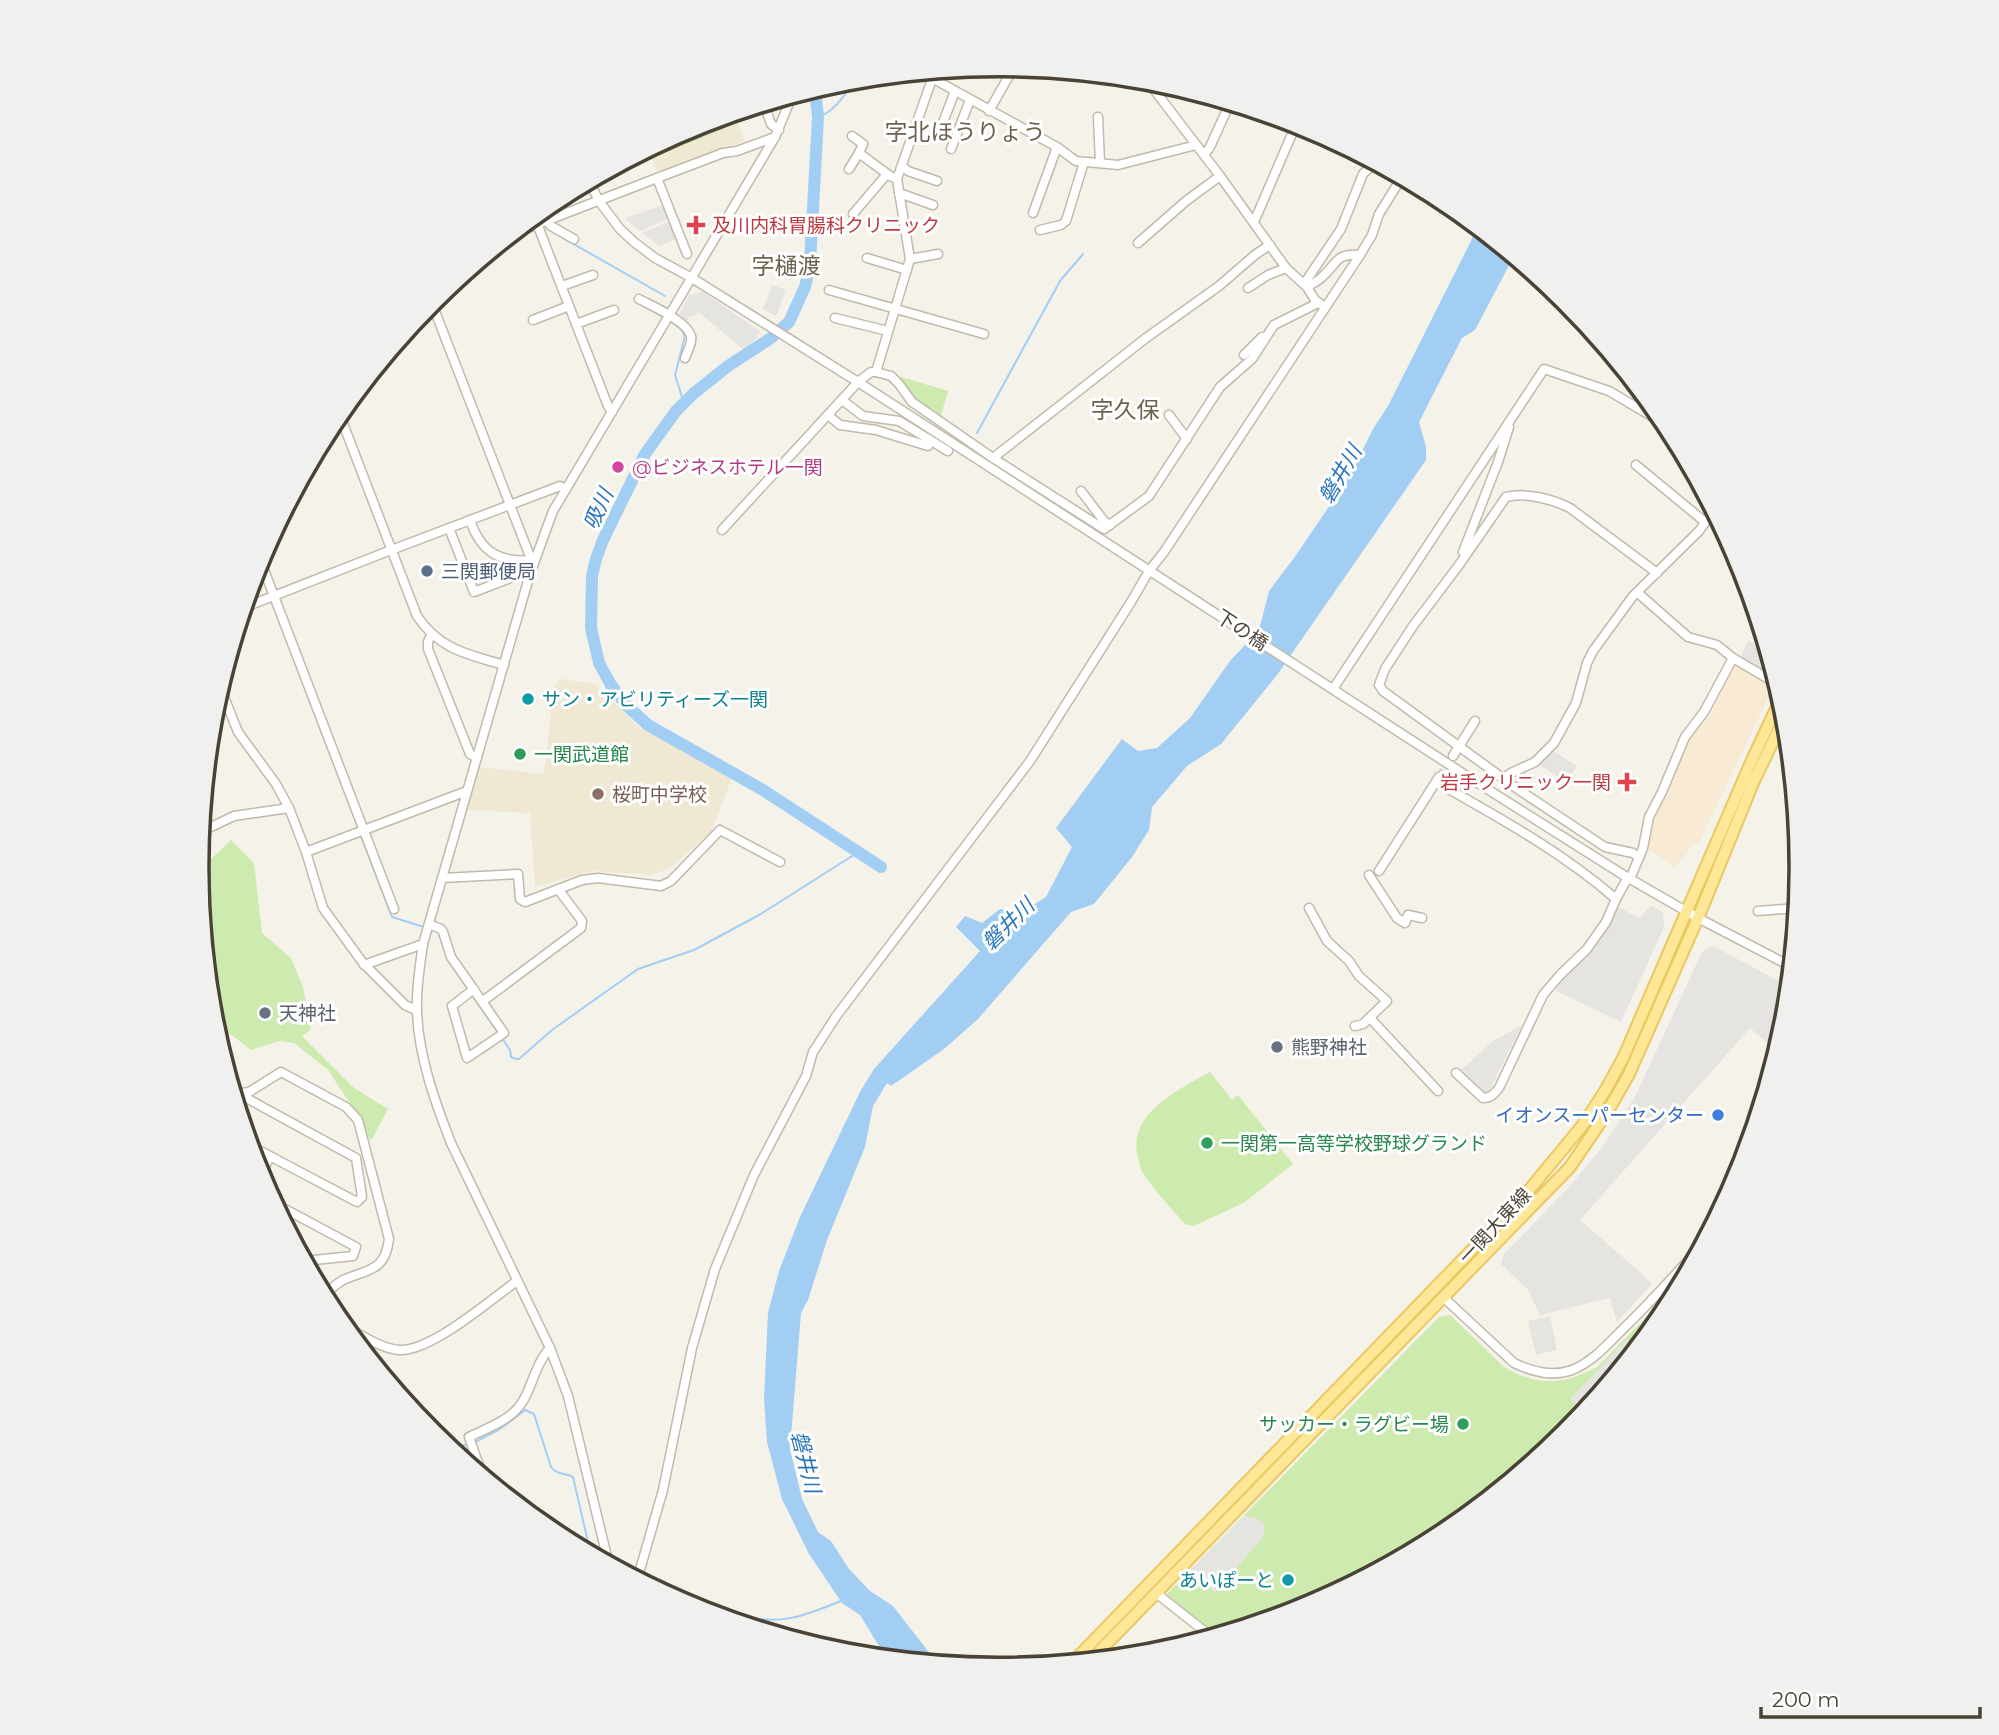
<svg xmlns="http://www.w3.org/2000/svg" width="1999" height="1735" font-family="Montserrat,'Noto Sans JP',sans-serif">
<style>
.commercial{fill:#f8ead3}
.education{fill:#efe8d2}
.green{fill:#cdebaf}
.parking{fill:#e6e4e0}
.water{fill:#a2cef4}
.lines{fill:none;stroke-linecap:round;stroke-linejoin:round}
.stream{stroke:#a2cef4;stroke-width:2}
.river{stroke:#a2cef4;stroke-width:12}
.minor-tunnel{stroke:#d3cfc5;stroke-width:8;stroke-dasharray:8 4;stroke-linecap:butt}
.minor-casing{stroke:#c1baaa;stroke-width:11}
.major-casing{stroke:#eac861;stroke-width:14}
.minor{stroke:#fff;stroke-width:8}
.major{stroke:#ffe798;stroke-width:10}
.health-dot{fill:#e0444e;stroke:#fff;stroke-width:2.5}
.hotel-dot{fill:#d1479c;stroke:#fff;stroke-width:2.5}
.service-dot{fill:#5c6f8a;stroke:#fff;stroke-width:2.5}
.culture-dot{fill:#0f9aa8;stroke:#fff;stroke-width:2.5}
.leisure-dot{fill:#2e9e5b;stroke:#fff;stroke-width:2.5}
.education-dot{fill:#8d6e63;stroke:#fff;stroke-width:2.5}
.worship-dot{fill:#6b7280;stroke:#fff;stroke-width:2.5}
.shop-dot{fill:#3f7fe0;stroke:#fff;stroke-width:2.5}
.labels{text-anchor:middle;dominant-baseline:central;stroke-width:6;stroke-linejoin:round;paint-order:stroke}
.health-label{font-size:19px;fill:#be3a42;stroke:#fff;text-anchor:start}
.hotel-label{font-size:19px;fill:#b23c85;stroke:#fff;text-anchor:start}
.service-label{font-size:19px;fill:#4e5e75;stroke:#fff;text-anchor:start}
.street-label{font-size:19px;fill:#494336;stroke:#fff}
.culture-label{font-size:19px;fill:#0d838f;stroke:#fff;text-anchor:start}
.leisure-label{font-size:19px;fill:#27864d;stroke:#fff;text-anchor:start}
.education-label{font-size:19px;fill:#785e54;stroke:#fff;text-anchor:start}
.worship-label{font-size:19px;fill:#5b616d;stroke:#fff;text-anchor:start}
.shop-label{font-size:19px;fill:#366cbe;stroke:#fff;text-anchor:end}
.water-label{font-size:21px;font-style:italic;fill:#2976bc;stroke:#fff}
.quarter-label{font-size:23px;fill:#6d624d;stroke:#fff}
.rim{fill:none;stroke:#494336;stroke-width:3.5}
</style>
<rect width="100%" height="100%" fill="#f5f2e9"/>
<path class="commercial" d="M1738 667 1773 687 1698 845 1694 843 1675 868 1649 849 1654 820 1690 738 1709 717 1733 670Z"/>
<g class="education">
<path d="M761 105 763 112 737 121 745 141 658 173 648 149 693 126Z"/>
<path d="M561 679 595 684 639 727 732 778 711 832 670 868 652 875 591 871 535 887 530 813 466 810 479 767 544 774 554 686Z"/>
</g>
<g class="green">
<path d="M720 117 724 129 669 151 665 140 693 126Z"/>
<path d="M901 377 948 391 941 415 911 397 900 380Z"/>
<path d="M231 840 254 863 262 933 291 958 303 987 311 1030 302 1036 354 1088 388 1109 371 1141 353 1108 328 1070 294 1043 280 1041 251 1050 225 1030 214 1029 197 873Z"/>
<path d="M1210 1072 1232 1100 1238 1095 1293 1164 1245 1202 1194 1226 1185 1224C1173 1210 1152 1188 1143 1173 1140 1169 1139 1162 1138 1157 1126 1114 1180 1089 1210 1072Z"/>
<path d="M1687 1276 1667 1314 1567 1435 1445 1535 1306 1609 1219 1636 1166 1595 1439 1317 1450 1315 1504 1367C1539 1387 1562 1385 1597 1367Z"/>
</g>
<g class="parking">
<path d="M663 205 668 219 640 231 625 218Z"/>
<path d="M670 221 677 239 659 246 642 233Z"/>
<path d="M772 285 786 290 776 316 763 309Z"/>
<path d="M703 292 760 331 757 338 744 350 698 312 693 317 689 316 686 324 677 318 689 295Z"/>
<path d="M1748 640 1762 648 1766 641 1770 655 1761 670 1742 659V654Z"/>
<path d="M1552 750 1577 766 1567 782 1537 764Z"/>
<path d="M1651 906 1663 912 1664 927 1621 1022 1556 991 1563 978 1588 953 1603 932 1618 907 1639 918Z"/>
<path d="M1713 946 1790 987 1787 1025 1778 1052 1750 1028 1580 1220 1641 1273 1652 1284 1617 1322 1610 1298 1540 1315 1528 1290 1501 1264 1504 1254 1571 1185 1603 1146 1636 1095 1700 956 1705 949Z"/>
<path d="M1522 1025 1488 1093 1481 1095 1459 1072 1493 1041Z"/>
<path d="M1686 1277 1667 1314 1654 1330 1644 1320Z"/>
<path d="M1550 1316 1557 1350 1536 1355 1528 1321Z"/>
<path d="M1627 1339 1637 1350 1585 1414 1570 1399Z"/>
<path d="M1244 1516 1259 1519 1264 1524V1536L1215 1593 1190 1570Z"/>
</g>
<path class="water" d="M1476 225 1514 256 1475 330 1462 338 1419 422 1426 447V460L1277 675 1221 744 1187 766 1152 807 1149 830 1132 857 1094 904 1071 912 978 1019 944 1049 891 1086 887 1083 873 1106 865 1147 827 1240 808 1300 801 1313 790 1449 802 1499 818 1532 831 1541 849 1569 870 1591 893 1606 938 1664 889 1659 882 1651 860 1615 842 1603 809 1554 782 1499 767 1442 764 1399 768 1313 779 1271 800 1217 860 1092 874 1069 980 951 956 927 965 916 982 923 1000 909 1009 911V920L1046 897 1072 847 1056 828 1122 739 1138 751 1157 748 1190 718 1230 661 1259 630 1269 591 1294 558 1349 477 1373 429 1388 406 1471 241Z"/>
<g class="lines">
<g class="stream">
<path d="M818 117C836 111 845 94 855 79"/>
<path d="M563 238 665 296"/>
<path d="M681 329 685 336 675 375 684 403"/>
<path d="M977 433 1060 281 1083 254"/>
<path d="M257 563 269 595"/>
<path d="M271 600 358 827"/>
<path d="M361 836 392 917 424 927"/>
<path d="M457 972 469 991"/>
<path d="M472 995 499 1034"/>
<path d="M502 1038 510 1050 511 1057 516 1059H519L552 1030 638 969 694 950 759 915 857 853"/>
<path d="M437 1440C446 1445 461 1447 470 1444"/>
<path d="M475 1442 500 1429 525 1410 534 1414 551 1467C558 1476 565 1472 573 1477L591 1555"/>
<path d="M737 1615C779 1626 802 1617 841 1601"/>
</g>
<path class="river" d="M815 89 818 117 810 263 805 287 789 322 771 338 728 366 693 394 676 411 645 454 603 540 596 559 592 576 591 628 599 663 611 685 627 706 648 725 763 790 881 867"/>
<path class="minor-tunnel" d="M1439 777 1452 759"/>
<defs>
<g id="minor">
<path d="M921 72 1057 147 1076 161 1118 165 1196 145"/>
<path d="M932 79 897 179 910 259 876 372 891 376 899 384 912 402 993 458 1104 529 1149 496 1220 387 1252 359 1274 325 1318 303"/>
<path d="M1146 79 1220 176 1286 268 1307 287 1315 300 1322 305"/>
<path d="M764 104 771 124 779 130"/>
<path d="M1256 110 1353 154"/>
<path d="M989 111 1014 67"/>
<path d="M1098 117 1100 163"/>
<path d="M939 133 955 91"/>
<path d="M852 136 863 144 859 153 890 176 897 179"/>
<path d="M951 149 970 100"/>
<path d="M1204 154 1209 149 1230 103"/>
<path d="M902 166 908 171 937 181"/>
<path d="M849 169 859 153"/>
<path d="M657 178 687 254"/>
<path d="M589 181 599 201 620 229 634 242 655 258 692 278 858 382 1473 780 1625 876 1698 918 1792 967"/>
<path d="M899 193 933 205"/>
<path d="M1033 213 1057 147"/>
<path d="M853 214 887 174"/>
<path d="M534 216 608 406 612 412"/>
<path d="M547 221 551 226 574 239"/>
<path d="M1254 222 1295 127"/>
<path d="M1040 230 1061 225 1066 221 1084 162"/>
<path d="M512 234 657 178 723 153 737 151 775 137"/>
<path d="M1138 243 1186 201 1220 176"/>
<path d="M867 258 907 270"/>
<path d="M910 259 938 254"/>
<path d="M1304 284 1341 229 1363 174 1375 162"/>
<path d="M562 286 593 275"/>
<path d="M1307 287C1312 284 1318 281 1322 277 1338 263 1335 253 1360 255"/>
<path d="M1248 288 1268 275 1286 268"/>
<path d="M829 290 984 334"/>
<path d="M639 299C652 306 687 321 691 336 693 342 687 352 685 358"/>
<path d="M431 301 529 554 534 560C500 563 481 553 470 520"/>
<path d="M835 318 888 331"/>
<path d="M533 320 569 306"/>
<path d="M576 324 614 310"/>
<path d="M1244 355 1262 337"/>
<path d="M842 400 863 416 899 421 948 451"/>
<path d="M339 413 417 616C440 650 467 654 504 665"/>
<path d="M828 415 840 425 876 430 928 446"/>
<path d="M1169 415 1187 439"/>
<path d="M993 458 1146 338 1219 286 1256 254 1270 245"/>
<path d="M1636 465 1705 522"/>
<path d="M1081 491 1104 521 1110 525"/>
<path d="M449 528 474 592 531 570"/>
<path d="M722 530 858 382 871 372H876"/>
<path d="M1463 552 1498 462 1509 427"/>
<path d="M259 557 394 909"/>
<path d="M1638 593 1688 637 1717 645 1733 658 1779 685"/>
<path d="M243 608 386 552 560 486 566 489"/>
<path d="M431 635 428 642V649L470 754 477 758"/>
<path d="M220 687 238 732 276 784 289 808 306 852 323 908 363 963 405 1005 416 1010"/>
<path d="M1333 689 1544 369 1609 391 1670 427"/>
<path d="M1453 756 1475 721"/>
<path d="M1504 778 1511 773 1535 762 1554 743 1576 703 1587 663 1593 651 1633 596 1699 531 1714 510"/>
<path d="M1436 782C1498 817 1562 852 1616 899L1606 922 1587 949 1560 975 1543 995 1499 1088C1494 1094 1491 1098 1483 1098L1456 1073"/>
<path d="M201 822 211 827 234 816 289 808"/>
<path d="M306 852 467 791"/>
<path d="M1639 858 1633 853 1605 847 1519 790 1383 691 1379 685 1385 669 1413 626 1459 565 1506 497C1526 492 1552 499 1570 508L1657 573"/>
<path d="M1379 871 1439 777"/>
<path d="M1369 875 1397 918 1405 923 1408 915 1422 918"/>
<path d="M442 878 518 874 520 899 525 902 582 880 598 878 661 886 671 881 720 830 780 862"/>
<path d="M1630 879 1643 848 1649 817 1662 792 1685 737 1704 712 1733 658"/>
<path d="M1616 899 1628 877"/>
<path d="M1309 908 1327 941 1349 961 1359 976 1387 1001 1363 1024 1355 1026"/>
<path d="M1758 911 1798 908"/>
<path d="M429 924 441 929 443 932 451 957 504 1033 467 1058 452 1006 474 989"/>
<path d="M364 965 423 944"/>
<path d="M483 1001 581 928 582 921 558 889"/>
<path d="M1370 1018 1438 1091"/>
<path d="M234 1094 249 1092 281 1072 346 1107 358 1120 389 1239C385 1272 368 1269 343 1280 336 1284 331 1289 325 1294V1300"/>
<path d="M239 1094 356 1158 362 1197 357 1202 249 1145"/>
<path d="M259 1178 270 1157"/>
<path d="M272 1202 356 1247 353 1256 304 1261"/>
<path d="M1443 1297 1514 1363C1533 1372 1552 1377 1572 1370 1592 1362 1607 1345 1622 1330 1651 1302 1677 1273 1704 1243"/>
<path d="M343 1326C361 1334 379 1348 399 1350 431 1352 490 1300 517 1281"/>
<path d="M483 1477 469 1437C487 1428 512 1420 523 1401 533 1384 536 1363 550 1348"/>
<path d="M609 1565 568 1396 550 1348 451 1143C435 1102 418 1055 417 1010 416 988 420 965 423 944L530 574 553 511 775 137 792 96"/>
<path d="M637 1580 663 1490 692 1348 715 1269 754 1175 806 1076 813 1052 837 1015 1030 761 1131 602 1149 571 1164 552 1360 255 1372 235 1379 214 1402 177"/>
<path d="M1156 1593 1213 1638"/>
</g>
<g id="major">
<path d="M1090 1661 1570 1167 1608 1111 1629 1074 1698 918 1753 783 1787 712"/>
<path d="M1072 1663 1525 1195 1582 1126 1605 1091 1624 1056 1752 760 1782 696"/>
</g>
</defs>
<use href="#minor" class="minor-casing"/>
<use href="#major" class="major-casing"/>
<use href="#minor" class="minor"/>
<use href="#major" class="major"/>
</g>
<g class="health-dot">
<path d="M692.5 214.5h7v7h7v7h-7v7h-7v-7h-7v-7h7z"/>
<path d="M1623.5 771.5h7v7h7v7h-7v7h-7v-7h-7v-7h7z"/>
</g>
<circle class="hotel-dot" cx="618" cy="467" r="7"/>
<circle class="service-dot" cx="427" cy="571" r="7"/>
<g class="culture-dot">
<circle cx="528" cy="699" r="7"/>
<circle cx="1288" cy="1580" r="7"/>
</g>
<g class="leisure-dot">
<circle cx="520" cy="754" r="7"/>
<circle cx="1207" cy="1143" r="7"/>
<circle cx="1463" cy="1424" r="7"/>
</g>
<circle class="education-dot" cx="598" cy="794" r="7"/>
<g class="worship-dot">
<circle cx="265" cy="1013" r="7"/>
<circle cx="1277" cy="1047" r="7"/>
</g>
<circle class="shop-dot" cx="1718" cy="1115" r="7"/>
<g class="labels">
<g class="health-label">
<text x="712" y="225">及川内科胃腸科クリニック</text>
<text x="1611" y="782" text-anchor="end">岩手クリニック一関</text>
</g>
<g class="hotel-label">
<text x="632" y="467">@ビジネスホテル一関</text>
</g>
<g class="service-label">
<text x="441" y="571">三関郵便局</text>
</g>
<g class="street-label">
<text transform="translate(1242 630) rotate(33)">下の橋</text>
<text transform="translate(1495 1226) rotate(-47)">一関大東線</text>
</g>
<g class="culture-label">
<text x="542" y="699">サン・アビリティーズ一関</text>
<text x="1274" y="1580" text-anchor="end">あいぽーと</text>
</g>
<g class="leisure-label">
<text x="534" y="754">一関武道館</text>
<text x="1221" y="1143">一関第一高等学校野球グランド</text>
<text x="1449" y="1424" text-anchor="end">サッカー・ラグビー場</text>
</g>
<g class="education-label">
<text x="612" y="794">桜町中学校</text>
</g>
<g class="worship-label">
<text x="279" y="1013">天神社</text>
<text x="1291" y="1047">熊野神社</text>
</g>
<g class="shop-label">
<text x="1704" y="1115">イオンスーパーセンター</text>
</g>
<g class="water-label">
<text transform="translate(1340 474) rotate(-60)">磐井川</text>
<text transform="translate(598 509) rotate(-65)">吸川</text>
<text transform="translate(1008 924) rotate(-45)">磐井川</text>
<text transform="translate(806 1462) rotate(76)">磐井川</text>
</g>
<g class="quarter-label">
<text x="965" y="132">字北ほうりょう</text>
<text x="786" y="266">字樋渡</text>
<text x="1125" y="410">字久保</text>
</g>
</g>
<path d="M0 0H1999V1735H0ZM209 867a790 790 0 1 1 1580 0a790 790 0 1 1-1580 0Z" fill="#f0f0ef" fill-rule="evenodd"/>
<path class="rim" d="M209 867a790 790 0 1 1 1580 0a790 790 0 1 1-1580 0Z"/>
<path d="M1761 1707v10h219v-10" fill="none" stroke="#494336" stroke-width="3.5"/>
<text x="1772" y="1707" font-size="21" fill="#494336" stroke="#ffffff" stroke-width="5" paint-order="stroke">200 m</text>
</svg>
